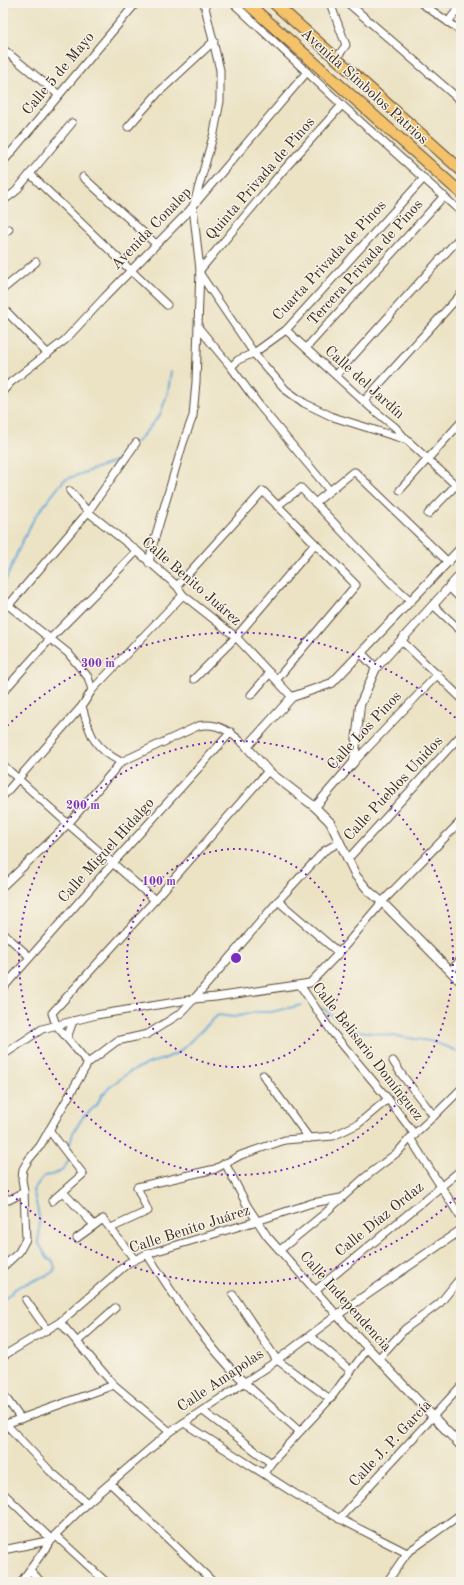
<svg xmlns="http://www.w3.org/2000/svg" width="464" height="1585" font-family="'Old Standard TT',serif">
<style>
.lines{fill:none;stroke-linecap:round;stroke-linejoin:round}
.stream{stroke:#62a7d7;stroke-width:2}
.minor-casing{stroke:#564637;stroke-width:9}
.tertiary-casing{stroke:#564637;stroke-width:10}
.trunk-casing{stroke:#564637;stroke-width:13}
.minor{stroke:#fff;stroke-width:7}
.tertiary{stroke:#fff;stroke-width:8}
.trunk{stroke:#f3c26a;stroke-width:11}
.ring{fill:none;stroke:#7b2cbf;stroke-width:2;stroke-dasharray:2 4}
.labels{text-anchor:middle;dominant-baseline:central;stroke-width:3;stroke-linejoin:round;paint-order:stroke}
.street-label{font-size:15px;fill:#3b2a1e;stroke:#f7f3e8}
.centre{fill:#7b2cbf;stroke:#f7f3e8;stroke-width:2}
.ring-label{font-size:12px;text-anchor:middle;font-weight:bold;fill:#7b2cbf;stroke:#f7f3e8;stroke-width:3;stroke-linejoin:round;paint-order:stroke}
</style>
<rect width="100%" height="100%" fill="#f7f3e8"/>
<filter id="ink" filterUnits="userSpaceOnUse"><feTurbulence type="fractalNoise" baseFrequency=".025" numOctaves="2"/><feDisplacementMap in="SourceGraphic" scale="8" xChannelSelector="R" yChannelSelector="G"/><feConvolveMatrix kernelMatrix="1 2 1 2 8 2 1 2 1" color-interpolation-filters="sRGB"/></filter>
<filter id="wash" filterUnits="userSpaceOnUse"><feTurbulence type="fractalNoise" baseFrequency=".012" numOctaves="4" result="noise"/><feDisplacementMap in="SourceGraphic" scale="16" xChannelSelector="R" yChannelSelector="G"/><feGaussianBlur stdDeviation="0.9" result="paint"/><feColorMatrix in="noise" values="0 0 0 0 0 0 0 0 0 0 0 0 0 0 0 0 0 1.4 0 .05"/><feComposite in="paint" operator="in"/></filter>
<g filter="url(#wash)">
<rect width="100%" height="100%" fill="#ece3c5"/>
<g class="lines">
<g class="stream">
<path d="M137 442 160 415 168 392 171 371"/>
<path d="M3 586 21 544 35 517 64 480 116 461 126 451"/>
<path d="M322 1008 352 1030 430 1041 450 1048 461 1054"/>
<path d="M68 1151 73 1133 83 1117 97 1105 101 1096 110 1087 129 1072 150 1063 164 1059 179 1052 218 1015 234 1017 255 1012H271L302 1005"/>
<path d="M3 1301 16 1288 52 1273 55 1268 53 1261 48 1259 38 1242C42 1221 38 1211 33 1190L44 1176C56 1175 65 1171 69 1159"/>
</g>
</g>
</g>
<g filter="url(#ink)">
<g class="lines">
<defs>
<g id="minor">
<path d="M233 3 342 105 461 212"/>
<path d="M330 3 346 45 336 59"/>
<path d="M348 3 461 101"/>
<path d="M421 3 461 31"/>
<path d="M448 22 461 5"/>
<path d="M3 49 59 95"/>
<path d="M128 127 158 93 214 41"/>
<path d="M3 162 136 3"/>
<path d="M30 174 167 305"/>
<path d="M83 177 156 244"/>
<path d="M3 201 15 192 72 123"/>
<path d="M3 234 9 229"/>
<path d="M200 270 280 174 342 105"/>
<path d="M200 274 256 356 286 390 304 403 333 417 407 440 461 490"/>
<path d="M3 289 36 262"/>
<path d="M3 308 48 354"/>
<path d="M198 327 231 367 259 405 330 491"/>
<path d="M286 330 370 407 395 427 405 438"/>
<path d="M306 348 444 196"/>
<path d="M231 367 238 360 254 353 286 330 424 178"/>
<path d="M336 375 461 236"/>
<path d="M3 391 11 382 65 340 105 297 188 212 307 72"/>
<path d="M364 401 461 294"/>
<path d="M400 490 461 422"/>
<path d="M70 491 88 512 137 551 177 586 183 595 236 637 292 697"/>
<path d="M315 503 353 472H355L448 562"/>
<path d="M277 506 301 488 392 584 411 601"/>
<path d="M428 514 456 485"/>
<path d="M149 563 152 548 183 443 193 416 196 382 200 270 193 207 214 133 220 101V70L204 3"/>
<path d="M177 586 263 491 356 585 277 679"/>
<path d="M449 587 461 599"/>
<path d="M3 601 68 653 88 677 92 690 82 706C90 735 93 747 121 762L198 726C219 721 233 734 247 747"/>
<path d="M433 605 461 631"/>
<path d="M8 606 88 512 136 443"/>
<path d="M401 640 461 698"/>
<path d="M194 679 236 637 315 544"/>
<path d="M92 690 183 595"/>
<path d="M3 692 50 639 137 551"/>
<path d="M251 695 270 673"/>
<path d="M354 762 438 674"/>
<path d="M3 765 68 824 155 900"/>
<path d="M3 796 82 706"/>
<path d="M347 860 461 735"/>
<path d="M3 886 68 824 121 762"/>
<path d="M278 901 339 953"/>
<path d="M3 933 30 957"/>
<path d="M451 971 461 959"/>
<path d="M300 985 332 1032 388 1099 415 1135"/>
<path d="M3 988 113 863 231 732"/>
<path d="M67 1038 73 1021"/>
<path d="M3 1055 42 1029 96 1015 194 999 278 901 324 851 340 842"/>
<path d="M88 1063 56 1025 52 1013 155 900 268 771"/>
<path d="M263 1075 309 1138"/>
<path d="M434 1116 461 1089"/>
<path d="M49 1130 83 1174 52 1201"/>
<path d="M410 1138 461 1218"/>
<path d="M63 1192 94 1225"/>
<path d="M3 1196 9 1200 24 1192"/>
<path d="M111 1228 148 1211 137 1187 215 1169 241 1155 285 1140 333 1136 358 1124 388 1099"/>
<path d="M460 1230 461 1239"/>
<path d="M77 1238 103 1219 135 1260"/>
<path d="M280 1250 324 1214 364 1178 398 1152 410 1138 434 1116 402 1075 393 1061"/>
<path d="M147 1254C176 1299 206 1345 244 1382 262 1399 281 1415 299 1431"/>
<path d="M3 1267 19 1252 26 1239 24 1192 22 1179 23 1169 29 1159 40 1146 88 1063 117 1041 148 1034 181 1013 194 999 216 997 310 983 339 953 382 902 461 821"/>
<path d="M315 1291 461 1170"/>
<path d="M233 1295 277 1360 330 1399"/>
<path d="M26 1300 47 1330"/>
<path d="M60 1322 114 1385 170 1432"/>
<path d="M310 1336 351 1371"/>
<path d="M77 1342 115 1308"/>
<path d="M3 1356 60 1322 128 1263 147 1254 257 1221 312 1203 341 1198"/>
<path d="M378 1359 405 1329 440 1303 461 1277"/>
<path d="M3 1394 21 1419"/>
<path d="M203 1411 271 1463"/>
<path d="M184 1423C222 1447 259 1471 297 1495 332 1516 370 1534 407 1553"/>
<path d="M6 1424 50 1471 87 1503"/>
<path d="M3 1425 114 1385"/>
<path d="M264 1473 271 1463 330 1399 368 1348"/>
<path d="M111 1484 213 1582"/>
<path d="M3 1493 52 1540"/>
<path d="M339 1519 461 1386"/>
<path d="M55 1535 106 1582"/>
<path d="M3 1550 52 1540"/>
<path d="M30 1570 41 1582"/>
<path d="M21 1582 55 1535 87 1503 151 1448 170 1432 269 1366 337 1315 267 1236 248 1207 225 1163"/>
<path d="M387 1582 407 1553 461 1514"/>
</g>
<g id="tertiary">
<path d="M461 548 332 683 292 697 247 747 268 771 315 807 330 822 356 876 369 891 382 902 461 982"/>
<path d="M362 654 376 668"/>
<path d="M315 807 354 762 360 705 376 668 461 574"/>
<path d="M461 1230 337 1315 461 1446"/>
</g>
<g id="trunk">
<path d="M247 3 461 193"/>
<path d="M274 3 461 170"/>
</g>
</defs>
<use href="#minor" class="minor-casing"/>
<use href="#tertiary" class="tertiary-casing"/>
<use href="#trunk" class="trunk-casing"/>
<use href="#minor" class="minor"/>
<use href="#tertiary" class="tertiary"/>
<use href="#trunk" class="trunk"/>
</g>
</g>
<g class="ring">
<circle cx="236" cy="958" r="109"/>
<circle cx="236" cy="958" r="217"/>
<path d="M460 1194A326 326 0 0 1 3 1186M3 730A326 326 0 0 1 460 722"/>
</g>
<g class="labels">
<g class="street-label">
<text transform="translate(59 74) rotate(-50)">Calle 5 de Mayo</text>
<text transform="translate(364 87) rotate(42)">Avenida Símbolos Patrios</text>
<text transform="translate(261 179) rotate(-49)">Quinta Privada de Pinos</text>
<text transform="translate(152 229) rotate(-46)">Avenida Conalep</text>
<text transform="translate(330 261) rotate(-47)">Cuarta Privada de Pinos</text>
<text transform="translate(366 263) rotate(-48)">Tercera Privada de Pinos</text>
<text transform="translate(364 383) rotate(42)">Calle del Jardín</text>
<text transform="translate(191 582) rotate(41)">Calle Benito Juárez</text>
<text transform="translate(365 731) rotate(-47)">Calle Los Pinos</text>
<text transform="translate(394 789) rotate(-47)">Calle Pueblos Unidos</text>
<text transform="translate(107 851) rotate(-48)">Calle Miguel Hidalgo</text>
<text transform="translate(367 1052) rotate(52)">Calle Belisario Domínguez</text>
<text transform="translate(380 1220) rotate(-39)">Calle Díaz Ordaz</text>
<text transform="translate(190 1230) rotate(-18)">Calle Benito Juárez</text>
<text transform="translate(345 1302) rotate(48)">Calle Independencia</text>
<text transform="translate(221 1381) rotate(-34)">Calle Amapolas</text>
<text transform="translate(391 1444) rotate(-47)">Calle J. P. García</text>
</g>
</g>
<circle cx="236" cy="958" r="6" class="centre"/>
<g class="ring-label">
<text x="98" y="667">300 m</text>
<text x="83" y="809">200 m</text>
<text x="159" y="885">100 m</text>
</g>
<rect width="464" height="1585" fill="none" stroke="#f7f3e8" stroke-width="16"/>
</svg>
